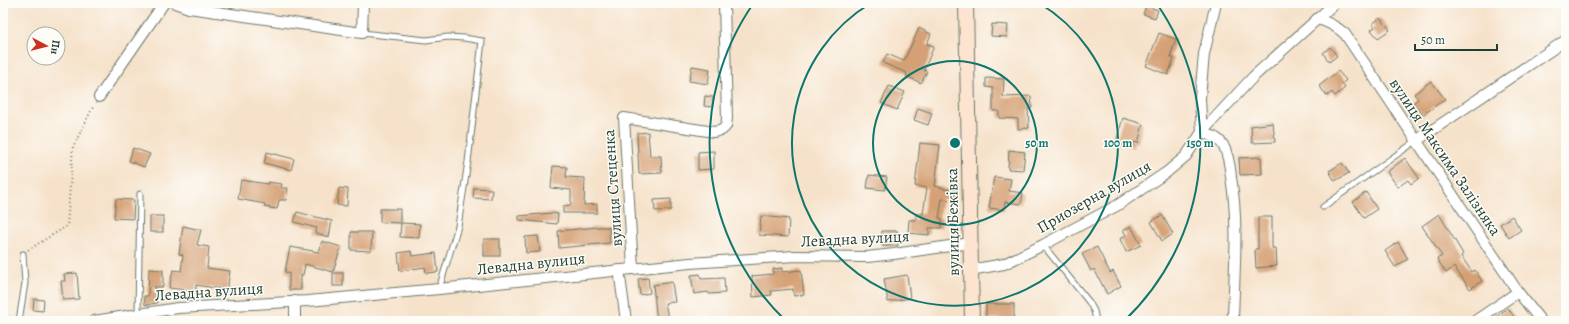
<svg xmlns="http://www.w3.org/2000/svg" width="1569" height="324" font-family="Alegreya,serif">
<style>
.building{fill:#d5a075}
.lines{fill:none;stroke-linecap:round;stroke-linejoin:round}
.lane-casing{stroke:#6a7768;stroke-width:7}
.street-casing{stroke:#6a7768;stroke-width:12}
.secondary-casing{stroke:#6a7768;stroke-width:16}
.path{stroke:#6a7768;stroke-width:2;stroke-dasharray:1 3;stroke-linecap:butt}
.lane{stroke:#fff;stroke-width:5}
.street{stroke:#fff;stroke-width:10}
.secondary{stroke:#fde4d1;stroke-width:14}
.ring{fill:none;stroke:#0f766e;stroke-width:2}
.labels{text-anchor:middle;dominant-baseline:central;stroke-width:3;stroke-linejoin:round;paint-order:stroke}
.street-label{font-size:16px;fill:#1f3d34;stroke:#fdfcf7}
.centre{fill:#0f766e;stroke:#fdfcf7;stroke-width:2}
.ring-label{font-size:12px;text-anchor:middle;font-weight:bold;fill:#0f766e;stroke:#fdfcf7;stroke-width:3;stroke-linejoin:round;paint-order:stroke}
</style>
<rect width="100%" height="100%" fill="#fdfcf7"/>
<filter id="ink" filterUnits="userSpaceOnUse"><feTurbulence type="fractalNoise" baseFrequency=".025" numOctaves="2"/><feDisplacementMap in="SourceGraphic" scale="8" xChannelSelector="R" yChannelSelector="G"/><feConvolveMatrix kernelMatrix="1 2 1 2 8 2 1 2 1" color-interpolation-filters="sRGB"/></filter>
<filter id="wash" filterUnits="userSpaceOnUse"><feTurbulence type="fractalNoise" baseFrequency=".012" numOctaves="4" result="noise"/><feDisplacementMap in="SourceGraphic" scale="16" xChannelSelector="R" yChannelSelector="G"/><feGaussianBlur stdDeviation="0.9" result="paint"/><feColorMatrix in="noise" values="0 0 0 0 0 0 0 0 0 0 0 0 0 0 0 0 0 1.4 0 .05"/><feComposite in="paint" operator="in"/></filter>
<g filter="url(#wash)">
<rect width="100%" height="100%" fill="#f6e2ca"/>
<g id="blocks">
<g class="building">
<path d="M1146 6 1158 10 1155 18 1143 14Z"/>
<path d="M1380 18 1390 30 1378 38 1371 30 1375 27 1372 24Z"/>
<path d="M992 24 1008 25 1007 37 991 36Z"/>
<path d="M919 28 931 34 927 44 934 46 924 70 927 72 921 83 906 76 907 73 883 63 887 54 904 61Z"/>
<path d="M1159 33 1176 39 1170 57 1174 58 1168 75 1146 66Z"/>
<path d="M1330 47 1337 56 1329 62 1323 53Z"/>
<path d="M692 66 710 69 708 84 689 81Z"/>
<path d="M1338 71 1346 80 1342 84 1345 88 1335 96 1332 92 1327 96 1319 86Z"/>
<path d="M986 78 1004 79 1003 97 1031 96 1032 108 1028 109 1029 128 1018 129V119L999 118V111H993V88L986 87Z"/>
<path d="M1431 81 1445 99 1423 115 1413 103 1418 99 1414 94Z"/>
<path d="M889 86 905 92 897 110 881 103Z"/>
<path d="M705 96 713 97 712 107 704 106Z"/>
<path d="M918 108 932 113 928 125 914 120Z"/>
<path d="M1123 118 1143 124 1138 143 1134 142 1133 148 1116 142Z"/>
<path d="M1273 123 1275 142 1252 143 1251 126Z"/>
<path d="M648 132 650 156H661L662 173 639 174 637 133Z"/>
<path d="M920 143 940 145 935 186 944 188 943 189 955 190V200L942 199 939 218 942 219 941 228H929V235L908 233 909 220H916V214H923L927 188 915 186Z"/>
<path d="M133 148 150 154 144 167 129 161Z"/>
<path d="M1009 150 1025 152 1023 170 1008 169Z"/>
<path d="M714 151V169L698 170V152Z"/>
<path d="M267 152 294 159 291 170 264 163Z"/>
<path d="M1261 157 1262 174 1240 175 1239 158Z"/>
<path d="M1405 158 1419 178 1411 184 1408 180 1398 187 1387 172Z"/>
<path d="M1342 163 1349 173 1335 181 1329 171Z"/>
<path d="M553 166 567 167 566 177 585 178 584 205 597 204V213H563V206L571 205V190L551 188Z"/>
<path d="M869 175 887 177 885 190 867 188Z"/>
<path d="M994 177 1011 179 1009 191 1023 193 1021 204 1005 202 1004 210 989 208Z"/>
<path d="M241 180 268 184V182L282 184 281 188H288L286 200H279L277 209 264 207 265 204 238 199Z"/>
<path d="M339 188 348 189 347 206 337 205Z"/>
<path d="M474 188 492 189 491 199 473 198Z"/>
<path d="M1366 192 1377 209 1364 218 1353 202Z"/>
<path d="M116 199 134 200 133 219 114 218Z"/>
<path d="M671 199V210L655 211 654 200Z"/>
<path d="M380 209H400V223L380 222Z"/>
<path d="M297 212 332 221 329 237 315 233 317 228 294 222Z"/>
<path d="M552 213 558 214 557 224 519 220V216Z"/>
<path d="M1439 214 1463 254 1461 256 1472 272 1475 270 1482 281 1470 289 1454 267 1446 273 1437 259 1442 256 1422 226Z"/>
<path d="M1162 215 1173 234 1162 241 1151 222Z"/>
<rect x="150" y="216" width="13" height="16"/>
<path d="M761 216 789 219 788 237 759 235Z"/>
<path d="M1512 216 1521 230 1509 238 1500 224Z"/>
<path d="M1258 217H1272V248H1276L1277 266 1256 268 1255 249H1258Z"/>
<path d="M401 223 420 224 419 238 400 237Z"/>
<path d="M183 226 201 230 197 245 209 247 207 268 230 271 227 290 196 285V291L169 288 173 270 181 271 183 255 179 254Z"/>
<path d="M1131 226 1141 245 1126 252 1120 239 1126 235 1123 230Z"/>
<path d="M598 227H609L610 243 559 248 558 231Z"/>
<path d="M882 231H897L898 246H882Z"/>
<path d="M351 232H372L371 251 351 250Z"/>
<path d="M538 236 540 252 526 253 525 237Z"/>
<rect x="484" y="239" width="16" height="17"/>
<path d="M322 241 341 247 333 272 305 264 303 275H301V290H289V273L285 272 290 247 319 252Z"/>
<path d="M1398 242 1408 259 1395 267 1385 251Z"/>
<path d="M1097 247 1110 273 1113 271 1121 286 1107 294 1094 269 1091 271 1082 254Z"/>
<path d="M411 251 412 256 436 253 438 272 426 273 425 267 400 271 398 253Z"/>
<path d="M782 268V272L801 270 804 295 794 296 793 289 771 291 772 295 753 297 752 276 773 274V269Z"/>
<path d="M149 269 163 270V287H154L157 303 145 305 144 296H148Z"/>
<path d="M77 273 79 299 63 300 61 281H65L64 274Z"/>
<rect x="333" y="273" width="10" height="13"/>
<path d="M700 274 701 279 724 278 725 293 709 294 708 292 694 294 691 275Z"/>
<path d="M907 275 910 298 888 302 884 279Z"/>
<path d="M648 278 650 293 640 295 638 279Z"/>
<path d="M672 282 675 302 665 303 669 321H657L653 285Z"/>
<path d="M34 299 44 300 43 311 33 310Z"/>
<rect x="986" y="304" width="28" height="15"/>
<path d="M1508 308 1517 321H1490Z"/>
</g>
</g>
</g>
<g filter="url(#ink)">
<use href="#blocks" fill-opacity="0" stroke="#6a7768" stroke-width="1"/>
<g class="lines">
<defs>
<g id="lane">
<path d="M362 33 426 40 448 37 464 38 482 41 468 162 458 226 439 289"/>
<path d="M1323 207 1416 141"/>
<path d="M1043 245 1089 302 1094 311 1096 321"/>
<path d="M138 314 140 194"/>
<path d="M19 321 25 283 23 254"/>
</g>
<g id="street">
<path d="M175 3 189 8 362 33 363 3"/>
<path d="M1317 19C1329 22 1336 26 1345 34L1518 292 1541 321"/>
<path d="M99 97 164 3"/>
<path d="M1202 132C1210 135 1218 137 1223 145 1228 154 1230 166 1231 177 1239 225 1234 273 1233 321"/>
<path d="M1202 132 1200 98 1204 54 1216 3"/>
<path d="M1416 141 1566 40"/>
<path d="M633 268 624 118 714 132 722 130 726 126 727 118 724 3"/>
<path d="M619 270 626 321"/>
<path d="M970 270 1004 264 1043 245 1118 205 1167 172 1186 156 1202 132 1253 77 1335 3"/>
<path d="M295 301V321"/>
<path d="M94 321 178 308 308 301 439 289 690 263 795 256 867 257 894 254 971 243"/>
<path d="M1475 321 1518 292"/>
</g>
<path id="secondary" d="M966 3 972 321"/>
</defs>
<use href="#lane" class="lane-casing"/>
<use href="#street" class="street-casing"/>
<use href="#secondary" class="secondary-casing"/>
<path class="path" d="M28 250 67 226 73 147 94 105"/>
<use href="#lane" class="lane"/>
<use href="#street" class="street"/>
<use href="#secondary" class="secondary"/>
</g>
</g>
<g class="ring">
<circle cx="955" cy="143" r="82"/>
<path d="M1039 3A163 163 0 1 1 871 3"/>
<path d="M786 321A245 245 0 0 1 753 4M1157 4A245 245 0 0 1 1124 321"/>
</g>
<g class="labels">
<g class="street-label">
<text transform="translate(1445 157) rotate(56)">вулиця Максима Залізняка</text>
<text transform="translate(613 188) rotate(-94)">вулиця Стеценка</text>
<text transform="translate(1094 197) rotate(-30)">Приозерна вулиця</text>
<text transform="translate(953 222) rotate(-91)">вулиця Бежівка</text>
<text transform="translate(855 239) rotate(-3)">Левадна вулиця</text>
<text transform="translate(531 264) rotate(-6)">Левадна вулиця</text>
<text transform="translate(209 292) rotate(-4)">Левадна вулиця</text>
</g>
</g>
<circle cx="955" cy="143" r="6" class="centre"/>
<g class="ring-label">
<text x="1037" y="147">50 m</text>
<text x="1118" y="147">100 m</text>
<text x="1200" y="147">150 m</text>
</g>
<rect width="1569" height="324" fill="none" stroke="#fdfcf7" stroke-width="16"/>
<g transform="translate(46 46) rotate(97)"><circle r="19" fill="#fdfcf7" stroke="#a4b0a9"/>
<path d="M0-3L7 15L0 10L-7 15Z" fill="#c8321e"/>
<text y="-6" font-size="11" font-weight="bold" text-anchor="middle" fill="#1f3d34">Пн</text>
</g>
<path d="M1415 44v6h82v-6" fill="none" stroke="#1f3d34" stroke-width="2"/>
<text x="1421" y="44" font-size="12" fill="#1f3d34" stroke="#fdfcf7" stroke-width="3" paint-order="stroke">50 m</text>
</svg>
